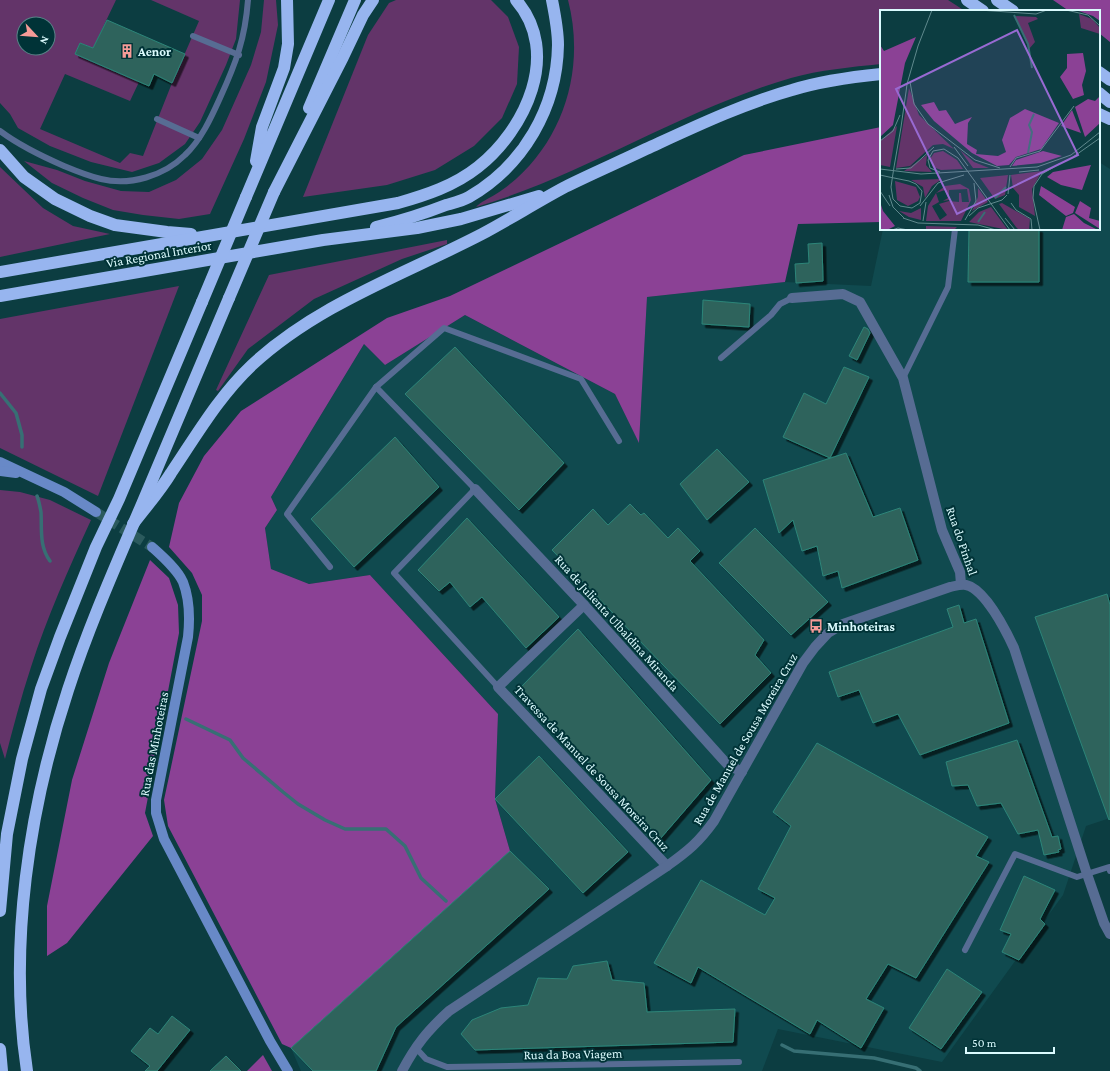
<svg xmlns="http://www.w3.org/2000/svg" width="1110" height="1071" font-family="'Crimson Pro',serif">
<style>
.built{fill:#104a4f}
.green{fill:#633469;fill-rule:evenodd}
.forest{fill:#8b4195}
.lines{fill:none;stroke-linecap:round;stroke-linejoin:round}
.stream{stroke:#376f74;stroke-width:3.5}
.building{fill:#2d645c;stroke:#2d8579;filter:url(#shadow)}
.secondary-tunnel{stroke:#2b5a5d;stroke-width:10;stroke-dasharray:10 5;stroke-linecap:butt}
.lane{stroke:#576c93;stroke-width:6}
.street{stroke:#576c93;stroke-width:10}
.secondary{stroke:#6889c7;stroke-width:10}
.highway{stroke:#97b5ef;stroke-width:12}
.highway-bridge{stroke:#97b5ef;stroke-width:12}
.labels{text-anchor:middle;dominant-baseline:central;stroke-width:4;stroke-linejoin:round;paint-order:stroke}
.poi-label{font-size:13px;font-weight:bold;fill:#dbfbfe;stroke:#003337;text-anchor:start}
.street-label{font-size:13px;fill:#dbfbfe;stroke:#003337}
.inset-river{fill:none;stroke:#376f74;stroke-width:2}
.inset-road{fill:none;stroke:#5f898d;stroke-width:1}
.view{fill:#986ad2;fill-opacity:0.15;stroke:#986ad2;stroke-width:2}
.inset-edge{fill:none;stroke:#dbfbfe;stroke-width:2}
</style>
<defs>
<filter id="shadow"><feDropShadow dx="3.5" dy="3.5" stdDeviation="0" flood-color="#0009"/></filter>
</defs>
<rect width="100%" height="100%" fill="#0c3d41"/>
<path class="built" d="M1099 162 1110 169V818L1086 826 1063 895 942 1062 778 1029 762 1071H301L291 1048 510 851 495 799 498 714 370 575 309 584 271 569 265 528 277 510 271 497 364 344 385 365 465 315 615 394 639 442 647 297 785 282 871 286 883 229H1099Z"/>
<g class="green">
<path d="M0 0H116L93 48 80 43 75 54 139 82 130 101 65 74 40 129 120 163 130 153 143 156 172 83 199 21 151 0H240L236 39 226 65 200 122 185 144 159 163 132 172 91 162 50 146 18 128 10 114 0 103ZM24 24H48V48H24Z"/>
<path d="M264 0H276L278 25 266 82 244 139 210 214 179 219 143 215 113 210 83 198 52 183 24 161 57 170 85 181 121 191 149 192 176 180 202 159 222 130 251 65 261 32Z"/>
<path d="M396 0H491L508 17 519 47 517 84 502 118 474 146 435 170 387 185 303 197 368 35 389 3Z"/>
<path d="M568 0H948L965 11H881V64C851 67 820 70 791 78 681 110 585 175 476 207 480 202 490 198 496 194 503 190 510 184 516 179 566 134 585 65 568 0Z"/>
<path d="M0 167 43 208 73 226 110 234 0 257Z"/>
<path d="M447 240V244L402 259 314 299 248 349 218 391 216 390 269 275Z"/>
<path d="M179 286 98 496 0 448V319Z"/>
<path d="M0 490 20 492 50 500 91 520C69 568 47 617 31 667 21 697 13 728 5 759L0 743Z"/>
</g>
<g class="forest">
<path d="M1053 0H1110V42L1099 33V11H1069Z"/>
<path d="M881 127V222L798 224 785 282 647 297 639 443 615 394 465 315 385 365 364 344 271 497 277 510 265 528 271 569 309 584 370 575 498 714 495 799 510 851 291 1048 282 1044 168 826 164 800 202 621V595L192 573 169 547 179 503 204 456 241 411 387 318 450 296 744 155Z"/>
<path d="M150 560 169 578 178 605 179 633 145 813 153 836 67 943 47 956V906L72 780 109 663Z"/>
<path d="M263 1055 272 1071H247Z"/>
</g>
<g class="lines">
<g class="stream">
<path d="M0 393 16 413 22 435V447"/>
<path d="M37 496C39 501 40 507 41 512 42 529 39 546 50 561"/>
<path d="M186 719 230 740 243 758 283 792 298 804 325 820 345 829H386L405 846 421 878 446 901"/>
<path d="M782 1045 794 1051 874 1058 916 1068 920 1071"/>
</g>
</g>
<g class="building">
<path d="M107 20 185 54 172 83 154 74 149 86 75 54 80 43 93 48Z"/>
<path d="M969 229H1039V282H968Z"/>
<path d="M822 243 823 281 796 283 795 264 809 263 808 244Z"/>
<path d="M703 300 750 304 749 327 702 324Z"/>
<path d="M864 327 868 329 870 333 857 360 849 356Z"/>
<path d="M455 347 564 463 519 510 405 394Z"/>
<path d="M844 367 869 377 830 458 783 437 804 393 826 404Z"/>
<path d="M395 437 439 487 354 567 311 519Z"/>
<path d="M717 449 749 482 707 520 680 484Z"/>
<path d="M846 453 873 517 900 508 918 560 842 588 838 571 823 576 817 546 802 551 793 520 779 533 763 480Z"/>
<path d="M630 504 641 515 644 513 668 538 678 528 700 551 690 561 764 640 755 655 771 673 720 724 552 550 593 509 608 525Z"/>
<path d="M467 518 559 617 526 648 482 597 470 607 450 582 439 591 418 570Z"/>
<path d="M755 528 828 602 791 635 719 563Z"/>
<path d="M1107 594 1110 605V819L1109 820 1035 617Z"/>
<path d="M959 605 964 623 976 619 1009 723 920 755 898 714 873 723 859 690 838 697 829 672 953 627 947 609Z"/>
<path d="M578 629 711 780 660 839 519 689Z"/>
<path d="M1017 740 1052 837 1058 836 1061 849 1058 850 1059 852 1044 855 1038 830 1018 834 1001 803 977 806 968 785 952 786 946 762Z"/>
<path d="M817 743 988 837 976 856 989 862 916 978 888 964 866 999 884 1008 861 1048 817 1020 810 1034 698 967 691 983 654 963 701 880 765 915 775 898 758 889 791 826 773 812Z"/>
<path d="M539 756 628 852 583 893 495 799Z"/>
<path d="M510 851 549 889 396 1027 376 1071H313L291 1048Z"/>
<path d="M1024 876 1055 890 1040 919 1045 924 1019 960 1002 952 1011 934 1000 930Z"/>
<path d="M607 961 612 980 644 983 647 1012 735 1009 733 1042 475 1050 461 1034 472 1020 501 1008 528 1005 538 978 567 979 573 966Z"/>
<path d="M947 969 982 992 941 1049 909 1028Z"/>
<path d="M172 1016 190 1030 157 1071H145L150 1066 131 1051 150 1028 158 1034Z"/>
<path d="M226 1056 241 1071H210Z"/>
</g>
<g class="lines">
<path class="secondary-tunnel" d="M96 512 152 547"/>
<g class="lane">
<path d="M193 36 239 55"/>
<path d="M157 119 199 138"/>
<path d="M0 131C20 146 41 156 64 166 76 171 88 176 101 179 130 186 164 176 185 155 201 140 211 118 220 98 236 63 245 39 248 0"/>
<path d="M721 358 771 315 780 304 792 298"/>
<path d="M903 378 948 287 955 229"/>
<path d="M376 387 444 328 581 379 619 441"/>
<path d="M330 567 287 514 376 387 475 489 394 573 498 687"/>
<path d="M965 950 1015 854 1077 877 1109 867 1110 871"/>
<path d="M415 1047 426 1059 447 1067 739 1062"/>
</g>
<g class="street">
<path d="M792 298 843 294 860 302 903 378 942 530 960 572 961 584"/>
<path d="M475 489 584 605 727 764 742 772"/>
<path d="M584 605 498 687 667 866"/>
<path d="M402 1071C416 1045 427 1031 449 1011L667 866C688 851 699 842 714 821L803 663 815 647 828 633 843 624 950 587C955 586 961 584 966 585 985 589 1006 631 1014 648L1087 874 1104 923 1110 934"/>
</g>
<g class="secondary">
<path d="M0 462 64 492 96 512"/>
<path d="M0 471 16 473"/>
<path d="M152 547C162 556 177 569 183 582 190 600 190 618 188 637L156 800V813L164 839 270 1041 288 1071"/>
</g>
<g class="highway">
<path d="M967 0 983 11"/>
<path d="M997 0 1013 11"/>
<path d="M1099 72 1110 80"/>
<path d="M1099 93 1110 102"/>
<path d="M309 108 355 0"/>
<path d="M1099 114 1110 119"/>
<path d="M0 150 24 177 55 199 90 216 115 225 167 232 191 234"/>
<path d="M256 161 262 127 284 68 288 44 287 0"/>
<path d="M274 192 343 57 363 15 373 0"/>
<path d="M246 197 329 0"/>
<path d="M376 227C400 221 423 214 446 205 453 203 462 201 469 197 523 166 557 108 558 45 558 30 555 15 552 0"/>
<path d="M0 272 398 203C426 195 454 186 478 167 525 130 562 53 516 0"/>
<path d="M0 296 323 240 417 228 461 219 539 196"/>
<path d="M133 524C146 507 160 491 171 473 196 436 219 396 252 365 318 304 403 275 482 234 510 219 537 202 565 187 591 174 619 162 646 149 694 127 742 104 792 90 821 81 851 77 881 74"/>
<path d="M0 911 7 834 22 759 41 689 60 637 96 547 119 499 202 302"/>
<path d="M0 1049 2 1071"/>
<path d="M27 1071C8 946 29 808 68 690 89 626 116 565 142 504 171 435 200 367 229 298"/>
</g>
<g class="highway-bridge">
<path d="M229 298 274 192"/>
<path d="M202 302 246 197"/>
</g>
</g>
<defs>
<symbol id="building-bare" viewBox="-9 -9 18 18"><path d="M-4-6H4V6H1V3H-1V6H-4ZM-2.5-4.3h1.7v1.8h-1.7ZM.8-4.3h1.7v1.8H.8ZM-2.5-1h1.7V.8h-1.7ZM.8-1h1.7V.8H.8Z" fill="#f59b97" stroke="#003337" stroke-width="2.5" paint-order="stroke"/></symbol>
<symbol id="bus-bare" viewBox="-9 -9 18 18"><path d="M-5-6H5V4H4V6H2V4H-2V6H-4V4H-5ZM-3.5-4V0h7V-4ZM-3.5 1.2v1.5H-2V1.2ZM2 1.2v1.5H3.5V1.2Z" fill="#f59b97" stroke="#003337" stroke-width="2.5" paint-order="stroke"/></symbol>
</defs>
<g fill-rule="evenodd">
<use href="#building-bare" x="117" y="41" width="20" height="20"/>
<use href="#bus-bare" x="806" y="616" width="20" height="20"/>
</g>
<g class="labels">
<g class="poi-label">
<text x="138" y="51">Aenor</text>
<text x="827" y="626">Minhoteiras</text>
</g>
<g class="street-label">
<text transform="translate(159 254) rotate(-10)">Via Regional Interior</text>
<text transform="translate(962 541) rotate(71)">Rua do Pinhal</text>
<text transform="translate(617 623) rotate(48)">Rua de Julienta Ulbaldina Miranda</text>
<text transform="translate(745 739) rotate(-60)">Rua de Manuel de Sousa Moreira Cruz</text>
<text transform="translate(154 744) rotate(-79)">Rua das Minhoteiras</text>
<text transform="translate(592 768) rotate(47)">Travessa de Manuel de Sousa Moreira Cruz</text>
<text transform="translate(573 1054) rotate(-1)">Rua da Boa Viagem</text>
</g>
</g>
<g transform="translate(880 10)">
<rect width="220" height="220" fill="#0c3d41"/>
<path d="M199 4 212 9 220 18V24L201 18ZM135 6 156 7 158 9 148 13 155 32 149 39ZM29 78 39 105 74 139 63 134 53 135 30 156 16 158ZM17 116 10 157 0 155V131ZM80 140 94 152 109 158H93ZM63 141 77 150 83 159 61 160 53 157 50 149 54 143ZM47 145 46 155 52 162 24 161ZM162 161 152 179 155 206 139 197V185L133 178 131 165ZM128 165 125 185 115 189 100 168ZM62 169 52 176 45 188 43 177 31 170ZM15 171 36 177 40 187 38 191 28 196 17 190ZM80 174 89 179 91 190 81 211H46L48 196 56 183 65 176ZM87 179 89 192H82L81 183H79V192L69 191 59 194 67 205 60 210 52 196 59 192 56 183 65 180 68 188 63 191 69 190V180ZM98 178 108 192 92 201 98 187ZM122 193 150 209 149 220H139L136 217 119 194ZM111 197 128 220 89 212 99 202ZM41 198V210L29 207 19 201 31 203ZM46 216 77 217 74 220H46Z" fill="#633469" fill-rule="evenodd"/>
<path d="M196 0H220V11L213 6ZM36 27 25 53 13 115 0 127V35L4 41ZM203 43 206 61 202 75 204 85 193 89 180 67 187 58V44ZM220 86V113L205 127 195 97 208 89 215 91ZM54 92 59 101 66 100 75 114 92 107 88 113 87 134 97 140 96 144 118 146 126 142 122 130 130 108 145 99 179 113 161 139 136 147 129 155 117 156 92 143 54 111 41 95ZM192 100 201 123 181 116ZM163 141 182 146 161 153 132 156 136 150ZM211 155 202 180 181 175 167 167 173 162ZM161 176 195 197 193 203 186 206 159 185ZM200 191 211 198 209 208 220 211V219L195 203ZM0 192 3 201 15 216 7 220H0ZM194 204 204 213 218 220H182L186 207Z" fill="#8b4195"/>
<path class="inset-river" d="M134 5 148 34 152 58M148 143 152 122 149 115 154 104M115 188 126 177M98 212 105 202"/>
<path class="inset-road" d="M99 0 156 4 167 0M186 0 208 5 220 16M30 72 34 94 48 114 95 150 120 158M0 131 13 121 20 105M74 137 88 156M193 147 220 128M130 157 136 148 160 141 194 96M0 159 41 164 157 157 191 145 220 122M16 159 31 158 54 137M60 162 50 158 48 150 53 141 64 139 78 148 130 220M139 162 159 160M0 165 9 167 29 171 36 174 42 181 40 193 32 198 20 196 13 189 11 177 12 170 14 157 21 117 26 82 27 74 38 36 52 0M0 181 10 196M128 184 130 165M9 185 13 197 24 208M131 193 136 200 151 209 152 220M40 196 58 173 84 165M89 206 98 198 122 190 127 185M23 208 38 213 98 215 116 220M125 208 135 220M85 210 96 191 94 173M43 211 46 192M12 220 18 218 28 220M160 220 153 188 154 176 162 164 179 154"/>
<path class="view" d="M137 20 198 145 77 204 16 79Z"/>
<rect width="220" height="220" class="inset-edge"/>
</g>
<g transform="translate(36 36) rotate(116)"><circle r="19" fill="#003337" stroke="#588387"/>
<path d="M0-3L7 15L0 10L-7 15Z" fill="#f59b97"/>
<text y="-6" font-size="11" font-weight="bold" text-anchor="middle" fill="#dbfbfe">N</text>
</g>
<path d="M966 1047v6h88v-6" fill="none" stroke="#dbfbfe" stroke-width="2"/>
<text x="972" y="1047" font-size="12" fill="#dbfbfe" stroke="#003337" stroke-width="3" paint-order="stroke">50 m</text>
</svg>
